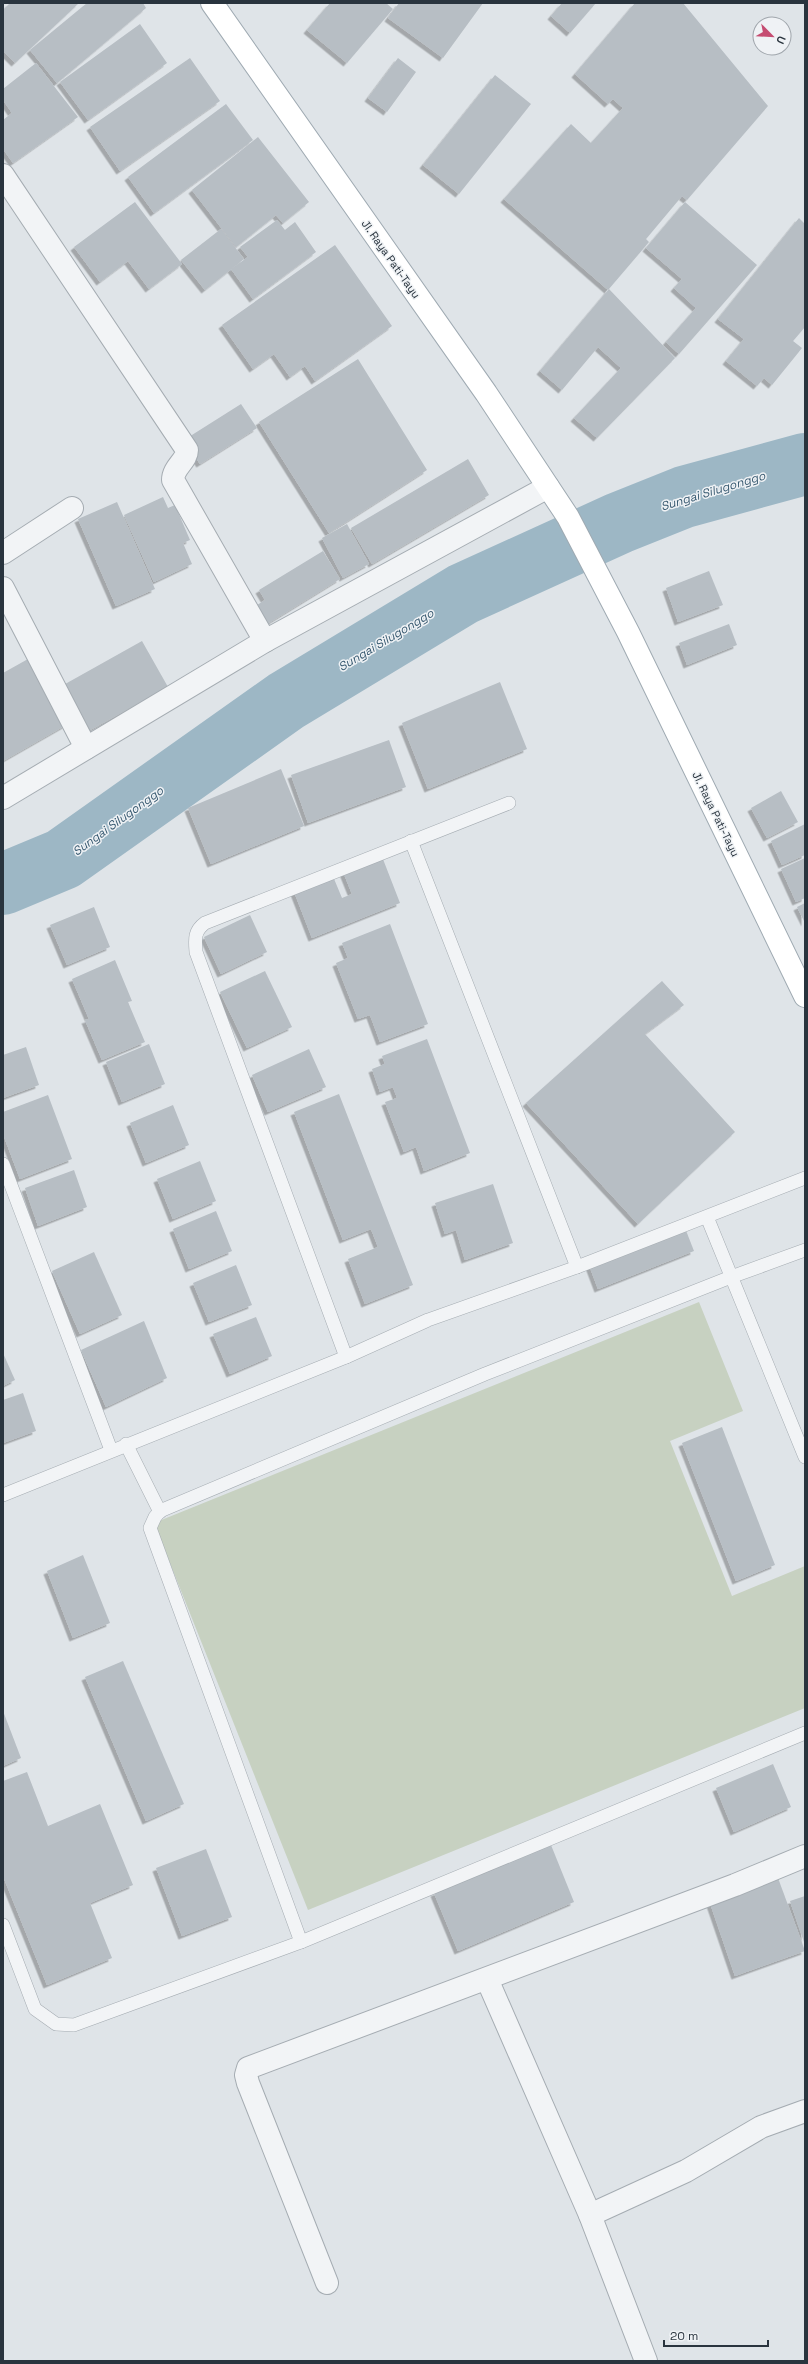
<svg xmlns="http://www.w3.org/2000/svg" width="808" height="2364" font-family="'Space Grotesk',sans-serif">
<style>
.green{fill:#c7d1c1}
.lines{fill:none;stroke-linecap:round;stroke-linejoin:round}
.river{stroke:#9db7c5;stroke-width:62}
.building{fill:#b7bec4;filter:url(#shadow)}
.service-casing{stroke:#a5acb2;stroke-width:14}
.minor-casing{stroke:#a5acb2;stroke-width:24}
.primary-casing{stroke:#9faab2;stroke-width:24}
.service{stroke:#f2f4f6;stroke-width:13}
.minor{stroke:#f2f4f6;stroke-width:22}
.primary{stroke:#fff;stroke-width:22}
.labels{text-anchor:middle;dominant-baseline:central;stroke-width:3;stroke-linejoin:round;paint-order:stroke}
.street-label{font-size:11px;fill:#29343e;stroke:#eff2f5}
.water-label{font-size:12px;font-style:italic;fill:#36586f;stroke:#eff2f5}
</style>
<defs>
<filter id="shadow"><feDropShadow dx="-3.5" dy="3.5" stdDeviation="0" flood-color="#0004"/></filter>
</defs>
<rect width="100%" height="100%" fill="#dfe4e8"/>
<path class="green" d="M699 1302 743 1411 670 1441 732 1596 805 1566V1708L308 1910 154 1523Z"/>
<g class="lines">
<path class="river" d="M3 884 63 859 286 701 463 594 619 523 684 497 805 464"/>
</g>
<g class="building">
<path d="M10 3H79L15 63 3 51V10Z"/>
<path d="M87 3H143L146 8 57 83 30 50Z"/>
<path d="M330 3H386L393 9 347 63 307 30Z"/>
<path d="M399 3H483L443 58 388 18Z"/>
<path d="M562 3H596L570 33 551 16Z"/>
<path d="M635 3H683L768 106 687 200 682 196 646 239 649 242 608 290 504 199 571 124 591 143 623 108 613 99 608 104 575 74Z"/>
<path d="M140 24 167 63 88 120 60 82Z"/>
<path d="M190 58 220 101 120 171 90 127Z"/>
<path d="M398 58 416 72 387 112 368 98Z"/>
<path d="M36 63 78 117 13 163 3 149V120L12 113 3 100V89Z"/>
<path d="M495 75 531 104 459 194 423 165Z"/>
<path d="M226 104 253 140 154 213 128 177Z"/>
<path d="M258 137 309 202 283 223 276 215 236 247 192 190Z"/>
<path d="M135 202 182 264 149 289 128 261 100 282 74 247Z"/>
<path d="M685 202 757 265 679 354 666 342 696 308 674 288 682 279 646 248Z"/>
<path d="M799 218 805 224V327L793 341 802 348 772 385 764 378 757 386 726 361 744 339 718 319Z"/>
<path d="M277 220 285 230 295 222 316 252 253 299 231 269 248 257 240 247Z"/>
<path d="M221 229 244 259 205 290 181 260Z"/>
<path d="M335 245 392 326 315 381 305 366 290 377 274 354 253 369 222 325Z"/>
<path d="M609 289 675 358 597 438 574 418 621 368 598 347 562 390 540 371Z"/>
<path d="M358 359 427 470 329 533 259 422Z"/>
<path d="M241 404 257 428 200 464 184 440Z"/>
<path d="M468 459 489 495 372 564 351 528Z"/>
<path d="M163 497 168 508 175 505 190 540 183 543 192 564 154 582 124 515Z"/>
<path d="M117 502 155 589 116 606 78 519Z"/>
<path d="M347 524 369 564 343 578 322 538Z"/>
<path d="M323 551 340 579 259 629 248 611 265 600 259 590Z"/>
<path d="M709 571 723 605 678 622 666 588Z"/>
<path d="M729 624 737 645 687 665 679 643Z"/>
<path d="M142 641 168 687 83 734 58 688Z"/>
<path d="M28 659 66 725 3 761V673Z"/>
<path d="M500 682 527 749 428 789 402 723Z"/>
<path d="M389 740 406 787 308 823 291 775Z"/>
<path d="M281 769 304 826 211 864 188 808Z"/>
<path d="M781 791 798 822 767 838 751 808Z"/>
<path d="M805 824V855L782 865 771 841Z"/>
<path d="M381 854 400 903 312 938 293 889 332 874 342 898 352 894 342 869Z"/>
<path d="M805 858V898L796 902 781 869Z"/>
<path d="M805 903V923L797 907Z"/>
<path d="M94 907 110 947 67 965 50 925Z"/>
<path d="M250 915 267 952 221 974 204 937Z"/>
<path d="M390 924 428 1024 380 1042 370 1015 358 1019 336 963 348 958 342 943Z"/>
<path d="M115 960 132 1001 128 1002 145 1042 102 1060 85 1020 89 1019 72 979Z"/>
<path d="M265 971 292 1027 247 1048 220 992Z"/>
<path d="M662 981 684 1005 645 1034 735 1132 638 1224 526 1103Z"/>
<path d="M427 1039 470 1153 424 1171 416 1147 404 1152 385 1102 397 1098 393 1087 380 1092 372 1069 385 1064 382 1056Z"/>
<path d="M149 1044 165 1084 122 1102 106 1062Z"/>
<path d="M26 1047 39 1085 3 1098V1055Z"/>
<path d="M309 1049 326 1087 268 1112 252 1075Z"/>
<path d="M339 1094 413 1285 365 1304 348 1259 378 1247 371 1229 343 1240 294 1112Z"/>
<path d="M48 1095 72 1159 20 1179 3 1134V1112Z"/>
<path d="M173 1105 189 1145 146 1163 130 1123Z"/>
<path d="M200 1161 216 1201 173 1219 157 1179Z"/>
<path d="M74 1170 87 1207 38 1226 25 1188Z"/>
<path d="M493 1184 513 1243 465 1260 456 1230 445 1234 435 1203Z"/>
<path d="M216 1211 232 1251 189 1269 173 1229Z"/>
<path d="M685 1228 694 1251 598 1289 589 1265Z"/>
<path d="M94 1252 122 1315 80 1334 52 1271Z"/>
<path d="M236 1265 252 1305 209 1322 193 1283Z"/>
<path d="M256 1317 272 1356 230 1374 213 1334Z"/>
<path d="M144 1321 167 1378 106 1407 81 1350Z"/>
<path d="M3 1353 15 1380 3 1386Z"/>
<path d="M23 1393 36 1431 3 1443V1400Z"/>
<path d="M722 1427 775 1565 736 1581 682 1443Z"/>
<path d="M83 1555 110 1623 73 1638 47 1571Z"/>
<path d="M123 1661 184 1804 146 1821 85 1677Z"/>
<path d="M3 1711 21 1758 3 1766Z"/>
<path d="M773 1764 791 1807 734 1832 716 1788Z"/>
<path d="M27 1772 48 1826 100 1804 133 1885 90 1903 112 1958 47 1985 3 1876V1781Z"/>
<path d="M551 1845 574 1902 458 1951 434 1893Z"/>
<path d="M206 1849 232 1917 182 1936 156 1868Z"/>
<path d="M778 1878 805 1951 735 1976 710 1903Z"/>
<path d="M805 1896V1945L790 1901Z"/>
</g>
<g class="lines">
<defs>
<g id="service">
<path d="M411 841 577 1267"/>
<path d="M3 1164 111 1450"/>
<path d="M707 1217 805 1457"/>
<path d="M346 1357 196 952C195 939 194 931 205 923L509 803"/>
<path d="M126 1444 160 1512"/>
<path d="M3 1495 346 1357 428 1320 577 1267 805 1178"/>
<path d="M3 1925 35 2009 56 2024 74 2025 301 1942 805 1733"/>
<path d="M301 1942 150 1528 155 1517 160 1511 485 1374 731 1277 805 1250"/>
</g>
<g id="minor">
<path d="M3 175 187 450C187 461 173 467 173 480L265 641"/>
<path d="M3 553 72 508"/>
<path d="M3 588 86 748"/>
<path d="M3 798 265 641 548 487"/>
<path d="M487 1979 590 2215 646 2361"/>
<path d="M590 2215 686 2171 761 2127 805 2111"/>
<path d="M327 2283 248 2083 246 2075 248 2068 735 1885 805 1856"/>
</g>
<path id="primary" d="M212 3 486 393 568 517 628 632 805 996"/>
</defs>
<use href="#service" class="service-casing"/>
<use href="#minor" class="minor-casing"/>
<use href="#primary" class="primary-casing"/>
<use href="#service" class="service"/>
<use href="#minor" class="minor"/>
<use href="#primary" class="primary"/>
</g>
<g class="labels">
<g class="street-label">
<text transform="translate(391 259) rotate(55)">Jl. Raya Pati-Tayu</text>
<text transform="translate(716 814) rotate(64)">Jl. Raya Pati-Tayu</text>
</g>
<g class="water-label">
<text transform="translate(713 491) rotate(-17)">Sungai Silugonggo</text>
<text transform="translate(386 640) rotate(-31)">Sungai Silugonggo</text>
<text transform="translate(118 821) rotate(-36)">Sungai Silugonggo</text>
</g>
</g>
<rect width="808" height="2364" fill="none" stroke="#29343e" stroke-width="8"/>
<g transform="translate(772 36) rotate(114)"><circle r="19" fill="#eff2f5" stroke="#a0a6ac"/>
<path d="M0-3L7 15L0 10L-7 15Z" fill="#c54c71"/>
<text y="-6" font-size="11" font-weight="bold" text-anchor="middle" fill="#29343e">U</text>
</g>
<path d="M664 2340v6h104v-6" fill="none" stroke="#29343e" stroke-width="2"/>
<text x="670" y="2340" font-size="12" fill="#29343e" stroke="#eff2f5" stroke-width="3" paint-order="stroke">20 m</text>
</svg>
